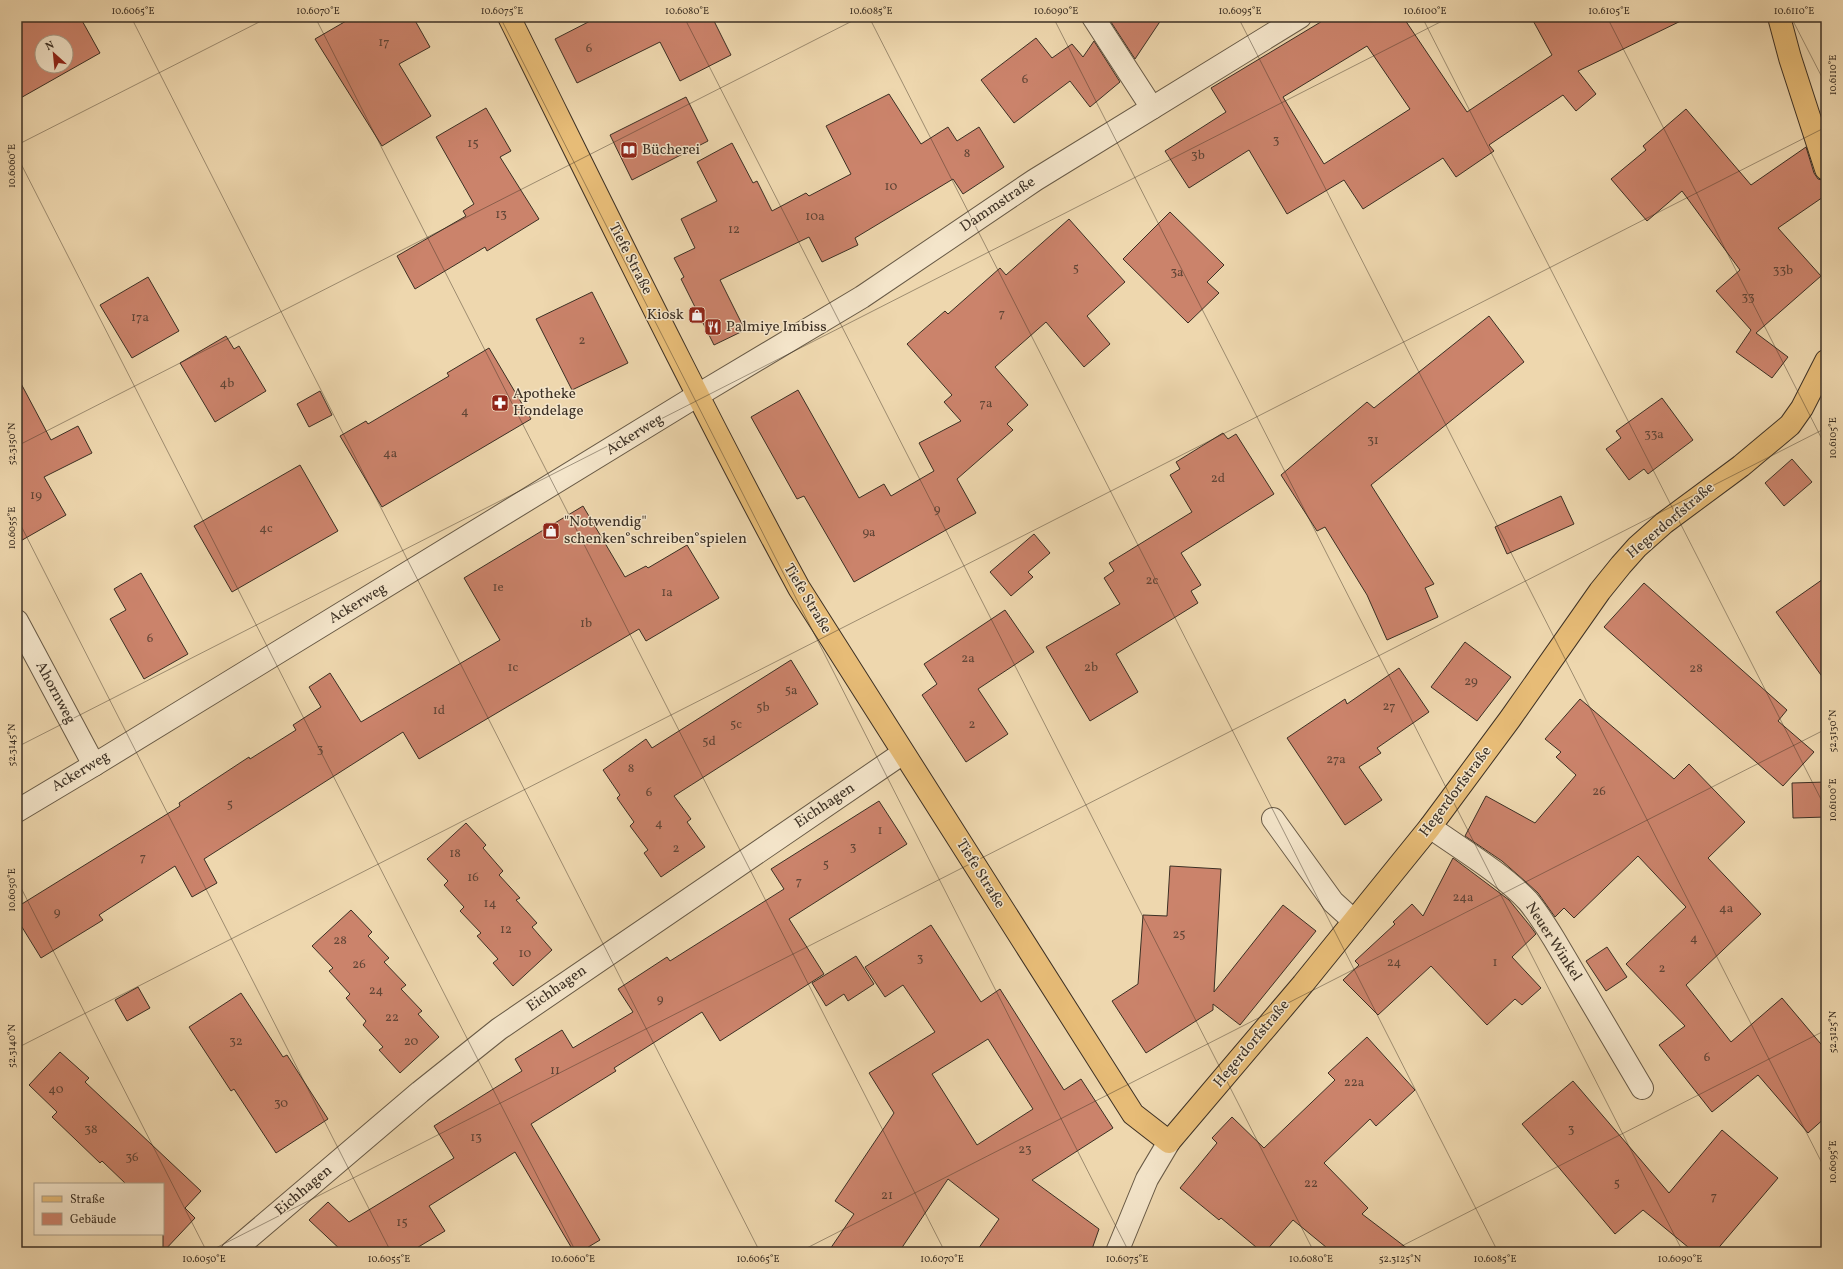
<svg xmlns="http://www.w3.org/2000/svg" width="1843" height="1269" font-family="Vollkorn,serif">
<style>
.building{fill:#cb836b;stroke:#3c3024;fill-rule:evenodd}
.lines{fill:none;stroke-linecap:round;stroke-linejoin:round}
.minor-casing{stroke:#685a46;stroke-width:24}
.major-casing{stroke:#3c3024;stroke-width:24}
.minor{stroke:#f4e5ca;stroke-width:22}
.major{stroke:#e7bc77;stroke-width:22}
.ticks{fill:none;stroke:#3c3024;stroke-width:1;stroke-opacity:0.45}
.labels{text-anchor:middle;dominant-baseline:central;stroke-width:3;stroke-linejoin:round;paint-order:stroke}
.number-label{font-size:13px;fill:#604536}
.poi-label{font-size:15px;fill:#3c3024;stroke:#f4e5ca;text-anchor:start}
.street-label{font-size:15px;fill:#3c3024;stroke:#f4e5ca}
.neatline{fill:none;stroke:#3c3024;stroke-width:1.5}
.ticks-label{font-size:10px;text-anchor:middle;fill:#3c3024}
</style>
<rect width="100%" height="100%" fill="#eed7ae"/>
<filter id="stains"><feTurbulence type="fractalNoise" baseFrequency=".005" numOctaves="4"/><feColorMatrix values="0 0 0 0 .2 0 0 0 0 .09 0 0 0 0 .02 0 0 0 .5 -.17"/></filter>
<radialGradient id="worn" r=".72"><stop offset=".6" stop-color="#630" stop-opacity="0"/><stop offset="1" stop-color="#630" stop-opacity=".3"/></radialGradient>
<g class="building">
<path d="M17 17H80L100 53 17 100ZM42 42H66V66H42Z"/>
<path d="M353 17H413L430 47 399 64 431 116 382 146 315 39Z"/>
<path d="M598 17H712L731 55 680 81 660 42 577 83 555 39Z"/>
<path d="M1110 17H1163L1135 59 1109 19Z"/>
<path d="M1329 17H1403L1467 112 1552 55 1531 17H1689L1578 71 1596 94 1576 111 1563 95 1489 145 1494 151 1456 177 1443 158 1363 209 1344 180 1287 214 1249 150 1189 188 1165 151 1226 112 1211 88ZM1367 46 1410 109 1324 164 1283 97Z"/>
<path d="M1036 38 1052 58 1072 44 1083 57 1094 41 1120 82 1090 107 1070 81 1014 123 981 80Z"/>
<path d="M889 94 921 144 948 127 957 141 979 127 1004 167 963 194 953 179 855 238 858 245 822 262 809 237 720 280 745 330 714 345 681 279 684 277 674 258 695 248 681 219 717 201 697 162 732 143 753 183 757 181 772 211 806 193 809 196 851 174 826 126Z"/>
<path d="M686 97 708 141 632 180 610 135Z"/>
<path d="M486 108 511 151 500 157 539 219 487 251 485 247 415 289 397 256 466 216 463 211 474 204 436 137Z"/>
<path d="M1686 109 1751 185 1806 147 1814 173 1818 179 1826 181V195L1778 228 1821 276 1756 333 1788 357 1772 378 1736 352 1751 330 1716 291 1740 270 1682 191 1647 221 1611 179 1646 150 1643 146Z"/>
<path d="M1170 212 1224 265 1207 282 1219 293 1188 323 1123 259Z"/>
<path d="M1069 219 1125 282 1087 316 1110 344 1084 367 1046 322 995 367 1028 405 1007 424 1013 430 957 479 976 513 854 582 804 496 797 499 751 417 798 390 859 498 884 484 891 496 934 471 919 443 961 421 944 402 952 395 907 344 945 311 948 314 1000 268 1006 275Z"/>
<path d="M148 277 179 331 132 358 100 305Z"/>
<path d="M592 292 628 363 572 390 536 319Z"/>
<path d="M1489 316 1524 362 1371 485 1434 584 1425 588 1438 617 1387 640 1367 595 1325 527 1317 531 1281 475 1367 402 1374 408Z"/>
<path d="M226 336 234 349 239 346 266 391 215 422 180 363Z"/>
<path d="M489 348 531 419 382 507 340 436 366 421 368 424 449 376 447 373Z"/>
<path d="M17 376 51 440 78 426 92 453 44 477 66 515 17 543Z"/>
<path d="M320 391 332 415 309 427 297 404Z"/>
<path d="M1662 398 1693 440 1648 474 1644 469 1629 480 1606 449 1621 438 1616 431Z"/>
<path d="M1223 433 1228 439 1236 434 1274 494 1181 553 1201 585 1191 591 1198 603 1116 654 1138 692 1090 721 1046 647 1120 604 1104 578 1114 571 1109 563 1192 512 1170 475 1180 469 1176 462Z"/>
<path d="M1792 459 1812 482 1784 506 1765 483Z"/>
<path d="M300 465 338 531 232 592 194 526Z"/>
<path d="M1561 496 1574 524 1507 554 1495 527Z"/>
<path d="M583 506 625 577 646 566 648 568 687 545 719 598 646 641 639 629 419 759 403 732 204 859 217 883 192 897 175 866 99 915 103 920 41 958 17 919V907L180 806 179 803 249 757 250 759 296 730 293 725 321 707 309 687 330 673 361 722 500 640 464 578Z"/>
<path d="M1034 534 1050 553 1028 572 1033 577 1011 596 990 572Z"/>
<path d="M141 573 188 654 144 679 110 619 126 610 114 589Z"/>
<path d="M1826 577V682L1776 612Z"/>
<path d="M1644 583 1787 710 1778 721 1814 752 1783 786 1604 627Z"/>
<path d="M1005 610 1034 652 978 689 1008 734 966 762 922 695 937 684 924 664Z"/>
<path d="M1465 642 1511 677 1477 721 1431 687Z"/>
<path d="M791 660 818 704 674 796 691 819 687 822 705 847 661 877 644 853 648 850 630 826 634 822 617 798 620 795 603 770 646 739 652 748Z"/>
<path d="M1399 668 1429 712 1377 748 1381 753 1359 767 1382 800 1345 825 1287 738 1345 699 1347 704Z"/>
<path d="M1580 699 1674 779 1689 764 1745 822 1708 858 1761 914 1686 985 1731 1042 1782 998 1826 1050V1117L1808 1133 1758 1075 1712 1112 1659 1045 1685 1026 1626 964 1686 907 1638 856 1574 918 1564 908 1555 917 1538 893 1526 882 1502 861 1465 836 1486 796 1535 823 1576 775 1556 757 1561 752 1545 739Z"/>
<path d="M1826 782V817L1793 818 1792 783Z"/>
<path d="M879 801 907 844 789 919 824 974 720 1041 702 1012 614 1068 616 1071 531 1124 600 1240 580 1252H574L515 1152 429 1206 445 1231 410 1252H343L309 1220 328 1202 349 1222 454 1158 434 1126 522 1071 515 1059 562 1030 573 1048 633 1012 618 989 667 957 670 961 784 889 771 869Z"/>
<path d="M466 823 486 845 483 848 503 871 499 875 520 898 516 900 537 923 532 927 552 950 513 986 493 963 498 959 477 936 481 933 460 911 464 907 444 885 448 881 427 859Z"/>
<path d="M1453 858 1509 900 1531 927 1536 934 1512 957 1541 988 1522 1005 1515 999 1487 1025 1431 966 1378 1015 1343 980 1359 965 1355 961 1395 924 1393 922 1412 904 1423 916Z"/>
<path d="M1170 866 1221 869 1214 992 1283 905 1316 931 1240 1025 1213 1004V1010L1146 1053 1112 1001 1138 984 1143 915 1167 916Z"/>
<path d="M351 910 372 932 368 936 389 958 384 962 406 985 401 989 422 1011 418 1014 439 1037 400 1073 379 1050 383 1047 363 1025 366 1021 346 998 350 994 329 971 333 968 312 946Z"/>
<path d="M931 925 981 1002 1000 989 1064 1090 1081 1079 1113 1128 1032 1180 1099 1229 1091 1252H976L999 1219 948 1179 899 1252H828L854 1214 835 1201 894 1113 869 1073 935 1032 903 985 885 997 865 967ZM988 1039 1033 1109 977 1145 932 1074Z"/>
<path d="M1607 947 1627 977 1606 991 1586 961Z"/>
<path d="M856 956 874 984 848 1001 844 994 826 1006 812 983Z"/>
<path d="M138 987 150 1008 127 1021 115 1000Z"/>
<path d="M241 993 283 1057 287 1055 328 1119 276 1153 234 1089 231 1091 189 1027Z"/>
<path d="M1367 1037 1415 1090 1376 1126 1370 1119 1324 1163 1368 1208 1362 1214 1412 1252H1332L1293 1220 1265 1252H1262L1221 1218 1219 1220 1180 1188 1217 1143 1212 1138 1232 1117 1264 1148 1335 1080 1328 1073Z"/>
<path d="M60 1052 89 1078 85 1082 201 1191 185 1208 195 1218 163 1252V1184H126L102 1161 100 1163 52 1117 57 1112 29 1085Z"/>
<path d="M1573 1081 1669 1193 1722 1130 1778 1178 1715 1252H1694L1643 1210 1615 1234 1522 1124Z"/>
</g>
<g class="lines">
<defs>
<g id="minor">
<path d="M1093 17 1152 108"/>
<path d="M17 621 94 765"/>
<path d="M17 811 94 765 698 395 862 297 1035 180 1300 17"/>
<path d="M1273 819 1333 902 1354 921"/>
<path d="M1430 827C1461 849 1503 874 1528 901 1538 913 1546 926 1554 939L1642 1088"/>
<path d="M232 1252 420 1092 499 1029 903 753"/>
<path d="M1117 1252 1147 1179 1169 1142"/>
</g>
<g id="major">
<path d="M509 17C604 208 697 400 799 588L1133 1114 1169 1142 1303 984 1430 827 1510 719 1600 591 1621 565 1637 547 1664 523 1741 466 1790 425 1802 408 1826 361"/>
<path d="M1779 17 1790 58 1826 169"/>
</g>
</defs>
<use href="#minor" class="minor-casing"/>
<use href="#major" class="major-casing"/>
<use href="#minor" class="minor"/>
<use href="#major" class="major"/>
</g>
<path class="ticks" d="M131 17 760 1252M315 17 945 1252M500 17 1129 1252M684 17 1314 1252M869 17 1498 1252M1053 17 1683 1252M1238 17 1826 1171M1422 17 1826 809M1607 17 1826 447M1791 17 1826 85M17 145 269 17M17 156 576 1252M17 446 860 17M17 518 391 1252M17 747 1450 17M17 880 207 1252M17 1048 1826 127M17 1242 22 1252M208 1252 1826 428M799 1252 1826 729M1390 1252 1826 1030"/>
<defs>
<symbol id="library-square" viewBox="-11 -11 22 22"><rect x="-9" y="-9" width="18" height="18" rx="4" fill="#8f2418" stroke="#f4e5ca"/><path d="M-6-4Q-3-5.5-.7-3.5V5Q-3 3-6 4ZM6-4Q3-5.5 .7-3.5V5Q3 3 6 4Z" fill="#fff"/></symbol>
<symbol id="shop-square" viewBox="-11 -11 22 22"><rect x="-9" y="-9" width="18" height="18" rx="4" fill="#8f2418" stroke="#f4e5ca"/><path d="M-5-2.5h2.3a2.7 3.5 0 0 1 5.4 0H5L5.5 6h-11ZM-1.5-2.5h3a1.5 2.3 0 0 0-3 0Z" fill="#fff"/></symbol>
<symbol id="restaurant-square" viewBox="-11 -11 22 22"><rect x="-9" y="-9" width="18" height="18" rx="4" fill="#8f2418" stroke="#f4e5ca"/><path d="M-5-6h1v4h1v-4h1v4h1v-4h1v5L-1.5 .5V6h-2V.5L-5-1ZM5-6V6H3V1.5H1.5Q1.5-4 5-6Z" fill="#fff"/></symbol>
<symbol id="pharmacy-square" viewBox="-11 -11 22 22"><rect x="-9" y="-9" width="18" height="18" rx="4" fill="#8f2418" stroke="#f4e5ca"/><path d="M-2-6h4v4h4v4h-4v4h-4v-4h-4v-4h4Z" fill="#fff"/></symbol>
</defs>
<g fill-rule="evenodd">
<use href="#library-square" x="619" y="140" width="20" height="20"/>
<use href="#shop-square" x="687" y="305" width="20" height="20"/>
<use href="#restaurant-square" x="703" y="317" width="20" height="20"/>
<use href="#pharmacy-square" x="490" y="393" width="20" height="20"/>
<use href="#shop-square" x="541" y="521" width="20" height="20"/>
</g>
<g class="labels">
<g class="number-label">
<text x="384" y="43">17</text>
<text x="589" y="49">6</text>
<text x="1025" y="80">6</text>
<text x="1276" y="141">3</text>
<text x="473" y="144">15</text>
<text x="967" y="154">8</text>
<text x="1198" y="156">3b</text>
<text x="891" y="187">10</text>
<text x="501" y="215">13</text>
<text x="815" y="217">10a</text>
<text x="734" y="230">12</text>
<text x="1076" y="269">5</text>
<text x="1783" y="271">33b</text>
<text x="1177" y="273">3a</text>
<text x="1748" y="298">33</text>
<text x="1002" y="314">7</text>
<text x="140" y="318">17a</text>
<text x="582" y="341">2</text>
<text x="227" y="384">4b</text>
<text x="986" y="404">7a</text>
<text x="465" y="412">4</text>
<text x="1654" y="435">33a</text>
<text x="1373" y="441">31</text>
<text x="390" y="454">4a</text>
<text x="1218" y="479">2d</text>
<text x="36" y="496">19</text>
<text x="937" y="510">9</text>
<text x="266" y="529">4c</text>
<text x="869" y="533">9a</text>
<text x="1152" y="581">2c</text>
<text x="498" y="588">1e</text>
<text x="667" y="593">1a</text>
<text x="586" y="624">1b</text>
<text x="150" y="639">6</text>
<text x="968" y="659">2a</text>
<text x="513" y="668">1c</text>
<text x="1091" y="668">2b</text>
<text x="1696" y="669">28</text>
<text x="1471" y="682">29</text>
<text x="791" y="691">5a</text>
<text x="1389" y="707">27</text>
<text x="763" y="708">5b</text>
<text x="439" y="711">1d</text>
<text x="736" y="725">5c</text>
<text x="972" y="725">2</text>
<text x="709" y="742">5d</text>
<text x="320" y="750">3</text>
<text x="1336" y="760">27a</text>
<text x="631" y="769">8</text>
<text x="1599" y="792">26</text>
<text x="649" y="793">6</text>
<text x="230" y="805">5</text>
<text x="659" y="824">4</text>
<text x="880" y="831">1</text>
<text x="853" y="848">3</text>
<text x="676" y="849">2</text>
<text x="455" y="854">18</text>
<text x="143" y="858">7</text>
<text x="826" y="865">5</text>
<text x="473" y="878">16</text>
<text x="799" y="882">7</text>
<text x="1463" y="898">24a</text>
<text x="490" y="904">14</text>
<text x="1726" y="909">4a</text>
<text x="57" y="913">9</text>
<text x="506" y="930">12</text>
<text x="1179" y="935">25</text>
<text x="1694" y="939">4</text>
<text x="340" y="941">28</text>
<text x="525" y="954">10</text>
<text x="920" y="959">3</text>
<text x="1394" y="963">24</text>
<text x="1495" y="963">1</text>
<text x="359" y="965">26</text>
<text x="1662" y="969">2</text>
<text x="376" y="991">24</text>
<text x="660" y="1000">9</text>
<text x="392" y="1018">22</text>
<text x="236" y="1042">32</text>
<text x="411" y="1042">20</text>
<text x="1707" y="1058">6</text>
<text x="555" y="1071">11</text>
<text x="1354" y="1083">22a</text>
<text x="56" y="1090">40</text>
<text x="281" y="1104">30</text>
<text x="91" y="1130">38</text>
<text x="1571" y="1130">3</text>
<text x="476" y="1138">13</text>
<text x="1025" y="1150">23</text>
<text x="132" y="1158">36</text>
<text x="1311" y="1184">22</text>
<text x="1617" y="1184">5</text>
<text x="887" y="1196">21</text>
<text x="1714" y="1197">7</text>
<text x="402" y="1223">15</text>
</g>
<g class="poi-label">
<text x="642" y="150">Bücherei</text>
<text x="684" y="315" text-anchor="end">Kiosk</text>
<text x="726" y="327">Palmiye Imbiss</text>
<text x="513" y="394">Apotheke<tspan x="513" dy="17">Hondelage</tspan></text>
<text x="564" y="522">"Notwendig"<tspan x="564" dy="17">schenken°schreiben°spielen</tspan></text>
</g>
<g class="street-label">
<text transform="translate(998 205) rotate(-34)">Dammstraße</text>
<text transform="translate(630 259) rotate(63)">Tiefe Straße</text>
<text transform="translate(635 435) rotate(-32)">Ackerweg</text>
<text transform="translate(1671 521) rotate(-40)">Hegerdorfstraße</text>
<text transform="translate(807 599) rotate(59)">Tiefe Straße</text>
<text transform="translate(358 604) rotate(-31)">Ackerweg</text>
<text transform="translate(55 693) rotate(62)">Ahornweg</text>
<text transform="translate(81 772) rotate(-31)">Ackerweg</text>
<text transform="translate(1456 792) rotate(-53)">Hegerdorfstraße</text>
<text transform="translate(825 806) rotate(-34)">Eichhagen</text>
<text transform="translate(980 874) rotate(58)">Tiefe Straße</text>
<text transform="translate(1553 942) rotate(57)">Neuer Winkel</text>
<text transform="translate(557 989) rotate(-35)">Eichhagen</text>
<text transform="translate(1252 1044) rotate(-50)">Hegerdorfstraße</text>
<text transform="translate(304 1191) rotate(-40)">Eichhagen</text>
</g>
</g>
<rect width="1843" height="1269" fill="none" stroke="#eed7ae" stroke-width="44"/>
<rect x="34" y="1183" width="130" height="52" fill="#f4e5ca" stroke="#aa9d88"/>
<rect x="42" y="1196" width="20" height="6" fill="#e7bc77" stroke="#aa9d88"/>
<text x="70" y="1203" font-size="12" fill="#3c3024">Straße</text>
<rect x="42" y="1213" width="20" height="12" fill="#cb836b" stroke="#aa9d88"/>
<text x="70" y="1223" font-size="12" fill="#3c3024">Gebäude</text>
<g transform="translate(54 54) rotate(333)"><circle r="19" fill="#f4e5ca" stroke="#aa9d88"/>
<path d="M0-3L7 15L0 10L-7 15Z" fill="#8f2418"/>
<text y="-6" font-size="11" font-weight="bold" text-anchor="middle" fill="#3c3024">N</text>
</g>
<rect x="22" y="22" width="1799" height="1225" class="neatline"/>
<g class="ticks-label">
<text x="133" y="14">10.6065°E</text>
<text x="318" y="14">10.6070°E</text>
<text x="502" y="14">10.6075°E</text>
<text x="687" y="14">10.6080°E</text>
<text x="871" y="14">10.6085°E</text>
<text x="1056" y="14">10.6090°E</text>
<text x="1240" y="14">10.6095°E</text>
<text x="1425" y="14">10.6100°E</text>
<text x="1609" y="14">10.6105°E</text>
<text x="1794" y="14">10.6110°E</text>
<text transform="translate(1832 75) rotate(-90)" y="4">10.6110°E</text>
<text transform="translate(11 166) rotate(-90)" y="4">10.6060°E</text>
<text transform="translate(1832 438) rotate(-90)" y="4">10.6105°E</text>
<text transform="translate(11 444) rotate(-90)" y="4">52.3150°N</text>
<text transform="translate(11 528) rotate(-90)" y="4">10.6055°E</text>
<text transform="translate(1832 731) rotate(-90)" y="4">52.3130°N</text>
<text transform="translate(11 745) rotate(-90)" y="4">52.3145°N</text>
<text transform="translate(1832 800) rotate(-90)" y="4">10.6100°E</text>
<text transform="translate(11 890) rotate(-90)" y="4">10.6050°E</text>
<text transform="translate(1832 1032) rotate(-90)" y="4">52.3125°N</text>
<text transform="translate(11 1046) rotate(-90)" y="4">52.3140°N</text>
<text transform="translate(1832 1162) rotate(-90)" y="4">10.6095°E</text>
<text x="204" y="1262">10.6050°E</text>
<text x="389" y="1262">10.6055°E</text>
<text x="573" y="1262">10.6060°E</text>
<text x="758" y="1262">10.6065°E</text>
<text x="942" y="1262">10.6070°E</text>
<text x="1127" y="1262">10.6075°E</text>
<text x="1311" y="1262">10.6080°E</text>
<text x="1400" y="1262">52.3125°N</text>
<text x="1495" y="1262">10.6085°E</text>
<text x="1680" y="1262">10.6090°E</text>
</g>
<rect width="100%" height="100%" filter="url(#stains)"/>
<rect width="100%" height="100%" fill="url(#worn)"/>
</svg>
